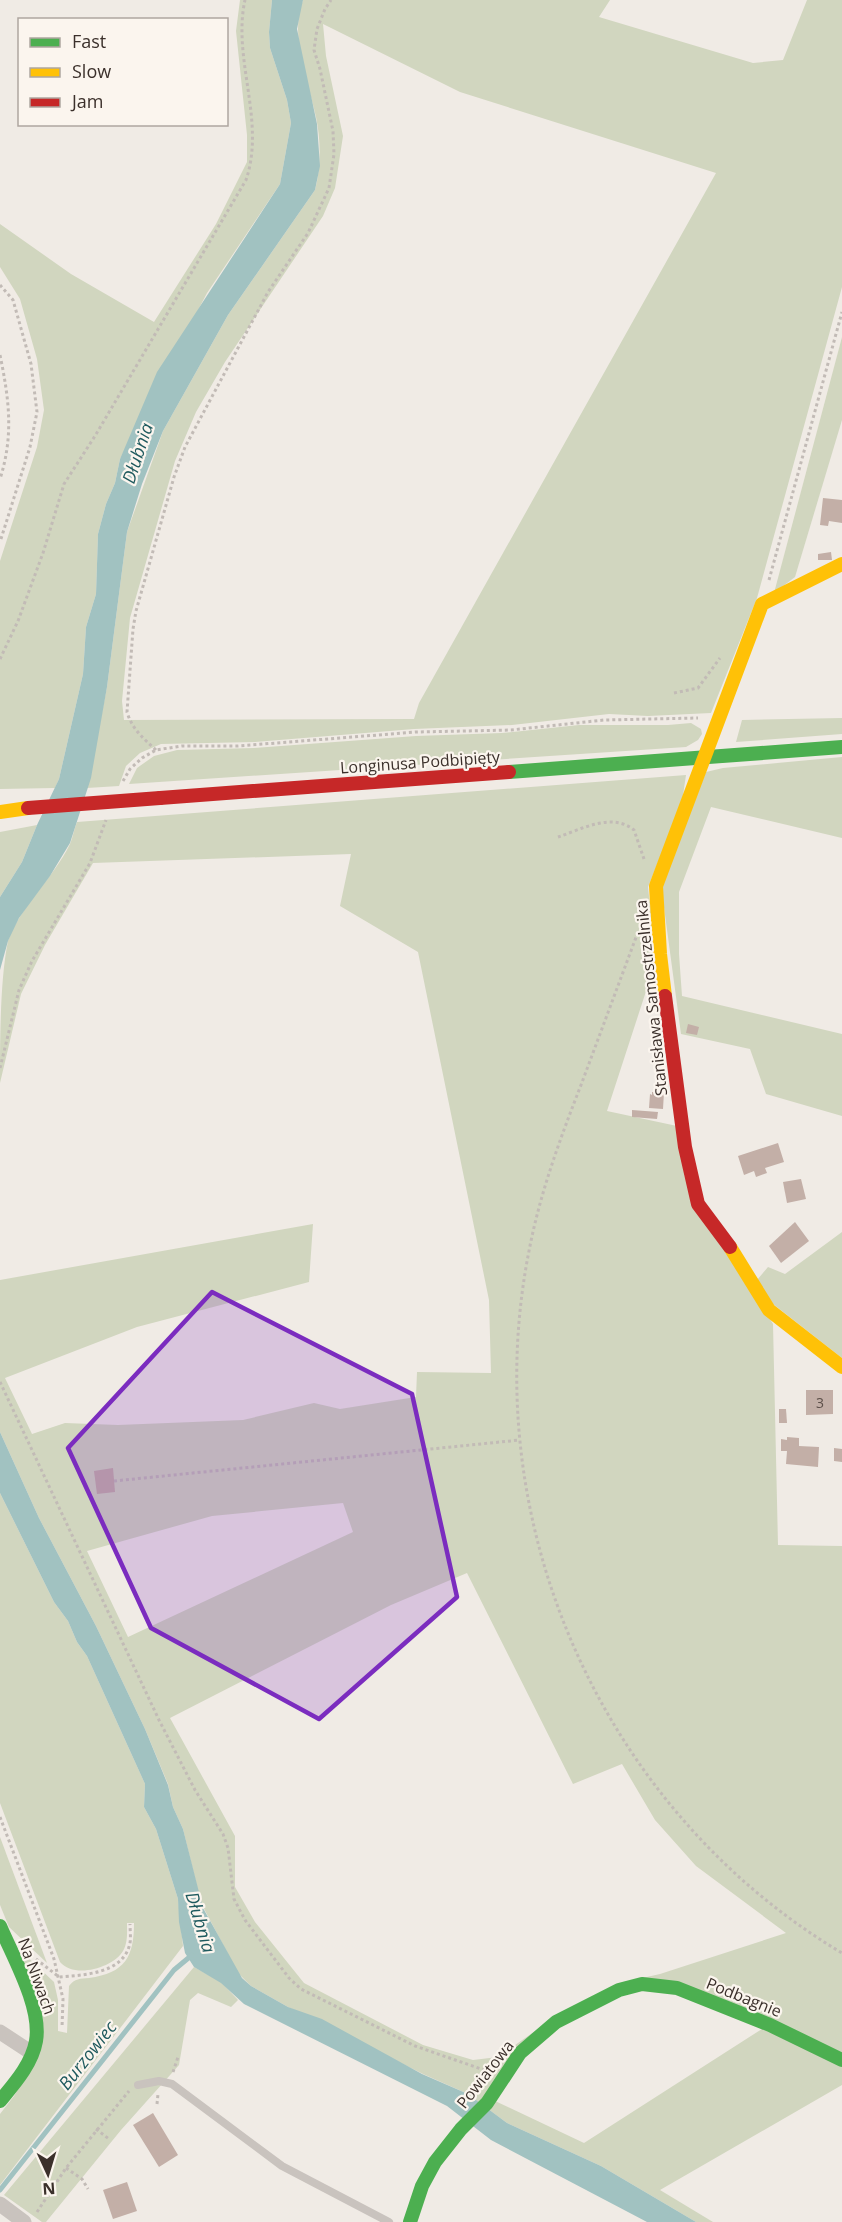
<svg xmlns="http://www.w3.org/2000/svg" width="842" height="2222" font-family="'Open Sans',sans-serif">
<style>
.green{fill:#d1d6bf;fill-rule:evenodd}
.water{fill:#a1c2c1}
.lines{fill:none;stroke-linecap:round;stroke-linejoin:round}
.stream{stroke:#a1c2c1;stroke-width:5}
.building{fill:#c3afa7}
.path{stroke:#c2bbb6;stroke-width:3;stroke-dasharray:3 3;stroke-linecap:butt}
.lane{stroke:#c9c3be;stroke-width:8}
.street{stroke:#c9c3be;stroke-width:15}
.fast{stroke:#4caf50;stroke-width:14}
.slow{stroke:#ffc107;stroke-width:14}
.jam{stroke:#c62828;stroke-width:14}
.jam-bridge{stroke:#c62828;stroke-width:14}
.marked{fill:#7b2cbf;fill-opacity:0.2;stroke:#7b2cbf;stroke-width:4.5;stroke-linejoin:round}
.labels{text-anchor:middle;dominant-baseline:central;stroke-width:4.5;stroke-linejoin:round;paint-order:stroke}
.number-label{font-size:14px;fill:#5d504a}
.street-label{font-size:16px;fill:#3b302b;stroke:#fbf5ee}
.water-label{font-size:18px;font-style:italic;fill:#1f5a5e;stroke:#fbf5ee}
</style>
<rect width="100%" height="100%" fill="#f0ebe5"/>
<g class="green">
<path d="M240 0H272L269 32 270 48 287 100 291 123 280 184 207 293 120 459 115 483 106 504 98 534 96 594 86 627 83 674 59 779 55 788 0 789V561L37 447 44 410 37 359 20 299 0 267V224L71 274 154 322 216 224 247 162V135L236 31Z"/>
<path d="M303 0H610L599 17 753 63 783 60 807 0H842V287L757 598 711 713 648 716 609 714 512 725 414 729 255 742 161 744 140 753 126 766 119 786 87 788 107 687 127 532 163 431 228 315 315 190C321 168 321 140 316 117 308 80 289 37 303 0ZM323 24 460 92 716 173 419 703 414 719 124 720 122 701 130 618 175 461 196 412 225 362 323 216 335 188 343 136 326 56Z"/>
<path d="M842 337V420L795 577 774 593Z"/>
<path d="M842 718V734L736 742 742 720Z"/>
<path d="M691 723 701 729 702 734 698 740 686 747 129 784 137 768 154 756 177 750 254 748 416 736 502 733 579 725H668Z"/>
<path d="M842 757V838L711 807 679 892V954L682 996 842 1034V1116L766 1094 750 1049 681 1034 661 885 706 772 723 768Z"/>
<path d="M686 775 682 802 648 887 658 977 650 979 607 1111 677 1126 685 1178 773 1324 778 1545 842 1546V2056L638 1979 660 1974 786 1933 696 1866 655 1820 622 1764 573 1784 467 1573 391 1605 170 1718 235 1836V1887L255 1922 304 1983 423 2045 473 2060 498 2057 548 2022 480 2103 468 2094 423 2074 288 2007 251 1986 238 1973 201 1903 183 1829 173 1807 168 1784 145 1729 96 1626 39 1518 0 1432V1280L313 1224 309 1282 137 1327 5 1378 32 1434 65 1423 118 1425 243 1420 314 1403 340 1409 416 1397 417 1372 491 1373 489 1300 418 952 340 906 351 854 93 863 45 945 21 994 0 1083C0 1042 0 979 8 941 21 905 53 879 70 844 73 837 74 829 77 822ZM343 1503 353 1532 128 1637 87 1551 212 1516Z"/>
<path d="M37 825 22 862 0 897V832Z"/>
<path d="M842 1232V1358L773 1304 757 1280 768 1267 785 1274Z"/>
<path d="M0 1493 54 1602 68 1621 77 1642 87 1656 145 1784 144 1807 156 1829 178 1899 183 1946 0 2185V2114L14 2096 37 2058 18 1953H23L54 1982 58 2000V2031L67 2033 69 1986C75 1978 80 1979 89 1978 125 1973 134 1957 134 1923H127C127 1932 128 1942 123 1951 113 1968 74 1979 60 1962L0 1803Z"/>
<path d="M0 1837 47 1963 9 1927 0 1905Z"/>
<path d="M194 1967 221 1982 238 2000 231 2007 198 1993 190 2000 179 2065 121 2130 46 2222H42L4 2195Z"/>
<path d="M765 2027 842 2067V2085L660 2190 713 2222H696L601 2166 507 2123 488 2109 493 2100 584 2143Z"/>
</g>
<g class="water">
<path d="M272 0H303L297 29 317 124 320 166 315 190 228 315 163 431 142 484 127 532 107 687 91 778 70 843 50 876 19 918 8 941 0 970V897L22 862 37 825 59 779 83 674 86 627 96 594 98 534 106 504 115 483 120 459 157 372 280 184 291 123 287 100 270 48 269 32Z"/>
<path d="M0 1432 39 1518 96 1626 145 1729 168 1785 173 1807 183 1829 203 1908 242 1978 251 1986 288 2007 322 2019 422 2074 468 2094 507 2123 601 2166 696 2222H647L491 2140 447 2106 244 2004 221 1983 194 1967 185 1953 179 1922 178 1899 156 1829 144 1807 145 1784 87 1656 77 1642 68 1621 54 1602 0 1493Z"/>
</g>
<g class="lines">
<path class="stream" d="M0 2190 174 1970 192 1955"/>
</g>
<g class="building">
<path d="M823 498 842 500V523L829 521 828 526 820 525Z"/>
<path d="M831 552 832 560H818V554Z"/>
<path d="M688 1024 699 1027 697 1035 686 1033Z"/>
<path d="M652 1092H664L663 1109 649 1108 650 1094 652 1095Z"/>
<path d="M632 1110 658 1112 657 1119 632 1117Z"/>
<path d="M778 1143 784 1162 765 1168 767 1173 756 1177 754 1171 744 1175 738 1156Z"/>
<path d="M801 1179 806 1199 787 1203 783 1182Z"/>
<path d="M795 1222 809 1241 781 1263 769 1246Z"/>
<path d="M806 1390H833V1414L806 1415Z"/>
<path d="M779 1409H786L787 1423H779Z"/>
<path d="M787 1437 799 1438V1446L819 1447 818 1467 786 1464 787 1451H781V1439L787 1440Z"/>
<path d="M834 1448 842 1449V1462L834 1461Z"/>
<path d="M113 1468 115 1492 97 1494 94 1471Z"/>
<path d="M153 2113 178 2155 159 2167 133 2125Z"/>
<path d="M127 2182 137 2211 113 2219 103 2190Z"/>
</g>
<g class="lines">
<g class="path">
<path d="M0 285 13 300 31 364 37 412 30 447 0 542"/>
<path d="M0 355C9 399 14 435 0 479"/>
<path d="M769 580 842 312"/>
<path d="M0 659 18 621 43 553 64 484 95 436 246 180C266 121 232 59 245 0"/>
<path d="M674 693 698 688 720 658"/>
<path d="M156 750C143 738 132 729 127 712L133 629 136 611 174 477 185 447 268 292 308 233 329 188 334 154 333 131 320 69 314 50 317 29 325 9 331 0"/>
<path d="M123 781 130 769 142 758 156 750 182 746H238L416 732 511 730 604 720 698 718"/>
<path d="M558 837C582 829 612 812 634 830L644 859"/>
<path d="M638 932C619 983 600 1034 581 1085 560 1139 540 1193 529 1251 475 1523 603 1811 842 1953"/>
<path d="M0 1068 19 990 32 961 90 863 106 820"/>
<path d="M0 1382 159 1720 195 1790 223 1834 228 1848 234 1899 245 1920 289 1978 301 1989 415 2046 487 2071"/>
<path d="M114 1481 520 1440"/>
<path d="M0 1817 54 1959 63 1999 62 2028"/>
<path d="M36 1959 59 1977C83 1975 124 1974 130 1943 131 1937 130 1930 130 1924"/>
<path d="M173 2072 178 2057"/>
<path d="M157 2104 158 2094"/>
<path d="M96 2129 109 2139"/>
<path d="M66 2168 82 2179 88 2189"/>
<path d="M37 2212 66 2168 129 2091"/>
</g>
<path class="lane" d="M138 2085 159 2081 172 2084 282 2166 389 2222"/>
<g class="street">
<path d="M0 2032 32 2053"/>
<path d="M0 2204 24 2222"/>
</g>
<g class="fast">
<path d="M509 772 842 747"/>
<path d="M0 1926C13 1957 42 2007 36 2041 32 2064 14 2084 0 2101"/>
<path d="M410 2222 422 2186 435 2162 461 2129 487 2103 520 2053 556 2022 619 1990 642 1984 677 1988 770 2025 842 2060"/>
</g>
<g class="slow">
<path d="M0 812 28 808"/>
<path d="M665 996 660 954 656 886 762 604 842 564"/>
<path d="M730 1247 769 1310 842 1367"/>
</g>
<g class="jam">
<path d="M160 798 509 772"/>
<path d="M665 996 685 1147 698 1204 730 1247"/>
</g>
<path class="jam-bridge" d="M28 808 160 798"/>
</g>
<path class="marked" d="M212 1292 412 1394 457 1597 319 1719 151 1628 68 1448Z"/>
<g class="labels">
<g class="number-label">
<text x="820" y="1402">3</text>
</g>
<g class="street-label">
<text transform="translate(420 762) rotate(-4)">Longinusa Podbipięty</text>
<text transform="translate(651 998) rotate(-96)">Stanisława Samostrzelnika</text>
<text transform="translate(37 1976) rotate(70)">Na Niwach</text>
<text transform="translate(744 1997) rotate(22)">Podbagnie</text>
<text transform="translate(485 2074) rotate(-52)">Powiatowa</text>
</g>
<g class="water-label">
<text transform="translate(137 453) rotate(-72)">Dłubnia</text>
<text transform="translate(201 1922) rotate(73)">Dłubnia</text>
<text transform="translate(87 2055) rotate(-52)">Burzowiec</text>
</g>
</g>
<rect x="18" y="18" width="210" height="108" fill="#fbf5ee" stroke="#aea6a0" stroke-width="1.5"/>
<rect x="30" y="38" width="30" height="9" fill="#4caf50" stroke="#aea6a0" stroke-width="1.5"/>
<text x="72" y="48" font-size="18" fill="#3b302b">Fast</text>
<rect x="30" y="68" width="30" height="9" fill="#ffc107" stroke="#aea6a0" stroke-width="1.5"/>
<text x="72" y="78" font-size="18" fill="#3b302b">Slow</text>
<rect x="30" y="98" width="30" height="9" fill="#c62828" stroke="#aea6a0" stroke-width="1.5"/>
<text x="72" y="108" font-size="18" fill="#3b302b">Jam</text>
<g transform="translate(48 2174) rotate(176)" stroke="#fbf5ee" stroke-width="4.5" paint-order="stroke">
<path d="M0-4.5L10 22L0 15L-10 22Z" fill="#3b302b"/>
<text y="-9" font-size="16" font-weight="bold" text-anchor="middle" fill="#3b302b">N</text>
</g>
</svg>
